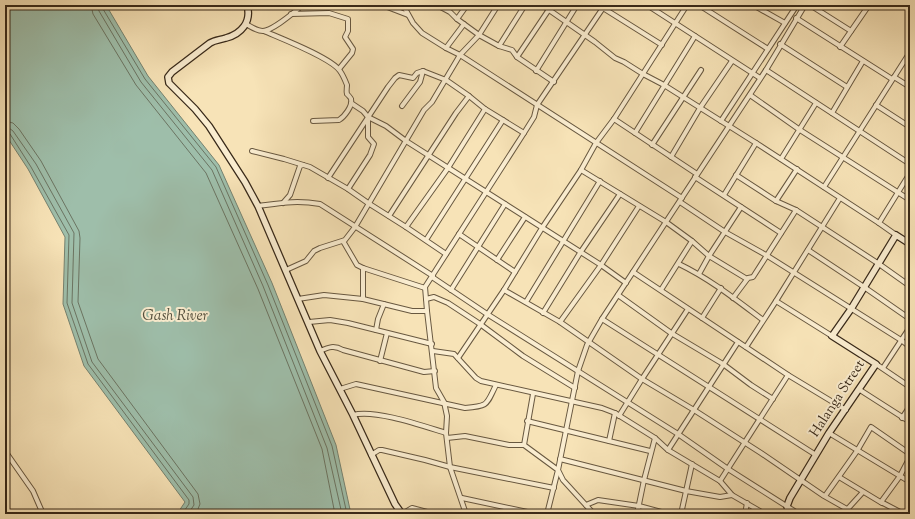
<svg xmlns="http://www.w3.org/2000/svg" width="915" height="519" font-family="'Sorts Mill Goudy',serif">
<style>
.water{fill:#9ebeaa;stroke:#758270}
.lines{fill:none;stroke-linecap:round;stroke-linejoin:round}
.shore{stroke:#6b7462;stroke-width:1}
.street-casing{stroke:#685840;stroke-width:6}
.secondary-casing{stroke:#382919;stroke-width:8}
.street{stroke:#faedd0;stroke-width:4}
.secondary{stroke:#faedd0;stroke-width:5.5}
.labels{text-anchor:middle;dominant-baseline:central;stroke-width:4;stroke-linejoin:round;paint-order:stroke}
.street-label{font-size:14px;fill:#382919;stroke:#faedd0}
.water-label{font-size:15px;font-style:italic;fill:#524e3d;stroke:#faedd0}
</style>
<rect width="100%" height="100%" fill="#f7e3b7"/>
<filter id="stains"><feTurbulence type="fractalNoise" baseFrequency=".005" numOctaves="4"/><feColorMatrix values="0 0 0 0 .2 0 0 0 0 .09 0 0 0 0 .02 0 0 0 .5 -.17"/></filter>
<radialGradient id="worn" r=".72"><stop offset=".6" stop-color="#630" stop-opacity="0"/><stop offset="1" stop-color="#630" stop-opacity=".3"/></radialGradient>
<path class="water" d="M5 5H106L148 76 219 165 272 283 336 445 351 514H177L185 502 84 366 63 304 65 237 28 169 5 134Z"/>
<g class="lines">
<g class="shore">
<path d="M91 5 93 14 136 85 206 173 258 289 322 449 335 514"/>
<path d="M97 5 99 11 141 82 212 170 263 286 327 448 342 514"/>
<path d="M102 5 103 9 145 79 216 167 268 285 332 446 347 514"/>
<path d="M5 121 13 123 19 129 41 161 79 231 80 238 78 302 98 359 198 494 200 504 196 514"/>
<path d="M5 127 9 128 13 131 36 164 74 233 72 303 92 362 193 497 194 505 188 514"/>
<path d="M5 132 10 134 31 167 69 235 67 303 88 364 189 500V504L182 514"/>
</g>
<defs>
<g id="street">
<path d="M382 5 408 15"/>
<path d="M403 5 413 23 422 33 446 48 460 55 682 198"/>
<path d="M437 5 450 12 457 19 479 35 499 46 512 50 517 57 554 82"/>
<path d="M542 5 595 42 615 58 624 62 643 74 664 85 756 143 879 223"/>
<path d="M647 5 760 78"/>
<path d="M699 5 768 49"/>
<path d="M753 5 785 23"/>
<path d="M810 5 851 31"/>
<path d="M909 5 910 6"/>
<path d="M603 8 662 45"/>
<path d="M291 14 329 13 348 19V31L345 37 353 49 352 53 339 69"/>
<path d="M796 18 892 79"/>
<path d="M457 19 467 5"/>
<path d="M246 24C251 27 257 31 263 31 274 30 294 12 303 5"/>
<path d="M264 31C280 38 332 58 340 71 343 75 345 80 347 85 347 88 346 91 347 94 348 95 351 98 351 99 353 106 344 117 339 120L313 121"/>
<path d="M780 44 847 87"/>
<path d="M499 46 525 5"/>
<path d="M840 47 869 5"/>
<path d="M446 48 464 24"/>
<path d="M517 57 552 5"/>
<path d="M766 70 910 164"/>
<path d="M536 71 577 5"/>
<path d="M894 77 910 87"/>
<path d="M750 95 800 130 910 200"/>
<path d="M351 103 363 111 368 117 386 126 406 141 601 265 626 283"/>
<path d="M876 105 910 127"/>
<path d="M402 106 420 82 423 71"/>
<path d="M832 113 863 61"/>
<path d="M614 119 697 174"/>
<path d="M721 121 797 5"/>
<path d="M635 133 695 36"/>
<path d="M652 145 701 70"/>
<path d="M252 151 284 159 310 167 348 189 368 203 406 227 446 254"/>
<path d="M671 157 700 108 732 61"/>
<path d="M781 159 816 103"/>
<path d="M581 170 666 222 692 241 709 256 747 279"/>
<path d="M736 175 776 201 796 210 879 264 910 286"/>
<path d="M695 177 781 233"/>
<path d="M328 178 388 87 395 78 399 75 413 78 417 73 423 71 446 80 469 96 485 109 524 133"/>
<path d="M824 187 910 52"/>
<path d="M348 189 370 155 374 144 368 137V117"/>
<path d="M724 195 756 143"/>
<path d="M776 201 797 169"/>
<path d="M680 202 725 232 766 255 901 340 910 347"/>
<path d="M283 203 290 195 300 166 303 165"/>
<path d="M258 206C281 203 296 200 320 204L433 276"/>
<path d="M389 216 456 113 469 96"/>
<path d="M406 227 448 168 485 109"/>
<path d="M459 234 515 272"/>
<path d="M896 235 879 223 910 173"/>
<path d="M426 240 503 120"/>
<path d="M343 241 357 265 363 268 425 288"/>
<path d="M808 250 864 287 910 319"/>
<path d="M497 260 525 217"/>
<path d="M679 264C710 279 735 299 763 320"/>
<path d="M286 270 306 261 314 251 320 248 345 240 355 227 424 110 432 102 460 55 479 35 498 5"/>
<path d="M633 272 788 375 846 410"/>
<path d="M699 274 709 256 741 207"/>
<path d="M432 277 487 314 678 434 728 469 799 514"/>
<path d="M451 290 505 204"/>
<path d="M504 290 560 322 642 379 694 410 761 453 824 496 847 509"/>
<path d="M661 290 692 241"/>
<path d="M618 295 671 333 723 364 751 385 773 399"/>
<path d="M733 298 748 278 753 277 796 210"/>
<path d="M298 299 324 295 363 299 412 311H427"/>
<path d="M363 299V268"/>
<path d="M426 299 434 297 448 303 480 324 523 356 575 388"/>
<path d="M776 301 832 336"/>
<path d="M526 302 600 181"/>
<path d="M543 313 580 253 620 194"/>
<path d="M702 318 721 288"/>
<path d="M602 319 816 455"/>
<path d="M309 322 330 320 348 323 432 344"/>
<path d="M560 322 601 265 639 206"/>
<path d="M376 330 378 319 384 304"/>
<path d="M746 347 776 301 840 198"/>
<path d="M320 351C329 347 334 345 343 350L424 372 435 371"/>
<path d="M433 351 454 354 476 378 481 381 602 408 615 413 655 438 668 450 720 481 732 495 765 514"/>
<path d="M458 358 504 290 542 228 581 170 596 143 614 119 687 5"/>
<path d="M380 361 387 333"/>
<path d="M876 364 910 387"/>
<path d="M883 368 910 327"/>
<path d="M340 389 356 384 465 408C489 406 486 405 496 385"/>
<path d="M860 390 910 422"/>
<path d="M533 394 524 445 558 470 547 514"/>
<path d="M353 415C375 409 423 426 446 433"/>
<path d="M619 416 642 379 688 309"/>
<path d="M902 418 910 406"/>
<path d="M527 421 650 451"/>
<path d="M829 433 910 482"/>
<path d="M447 438 465 436 509 445H524"/>
<path d="M609 441 615 413"/>
<path d="M668 450 738 342"/>
<path d="M5 451 33 491 43 514"/>
<path d="M371 455 379 450H382L425 460 450 467 554 488"/>
<path d="M560 459 686 491 720 497 732 495"/>
<path d="M839 477 882 503"/>
<path d="M720 481 788 375"/>
<path d="M825 496 857 451 871 427 910 454"/>
<path d="M462 498 537 514"/>
<path d="M586 505 598 500 639 506 669 514"/>
<path d="M402 514 412 508 435 514"/>
<path d="M466 514 450 467 446 433 447 416 444 402 436 388 427 311 425 287 524 133 534 117 537 105 605 5"/>
<path d="M594 514 563 480 558 470 578 371 587 345 602 319 766 70 805 5"/>
<path d="M637 514 644 480 655 438"/>
<path d="M681 514 692 464"/>
<path d="M745 514 747 503"/>
<path d="M843 514 863 492"/>
<path d="M904 514 881 502 900 476 910 457"/>
</g>
<g id="secondary">
<path d="M247 5C252 22 241 34 226 38 220 40 215 40 210 43L172 72 168 77 169 83 195 109 209 126 245 182 258 206 320 351 353 415 395 504 402 514"/>
<path d="M789 514 787 506 790 498 829 433 876 364 832 336 851 309 896 235 910 244"/>
</g>
</defs>
<use href="#street" class="street-casing"/>
<use href="#secondary" class="secondary-casing"/>
<use href="#street" class="street"/>
<use href="#secondary" class="secondary"/>
</g>
<g class="labels">
<g class="street-label">
<text transform="translate(838 399) rotate(-57)">Halanga Street</text>
</g>
<g class="water-label">
<text x="175" y="316">Gash River</text>
</g>
</g>
<rect width="915" height="519" fill="none" stroke="#f7e3b7" stroke-width="20"/>
<rect x="6" y="6" width="903" height="507" fill="none" stroke="#382919" stroke-width="2"/>
<rect x="10" y="10" width="895" height="499" fill="none" stroke="#382919"/>
<rect width="100%" height="100%" filter="url(#stains)"/>
<rect width="100%" height="100%" fill="url(#worn)"/>
</svg>
